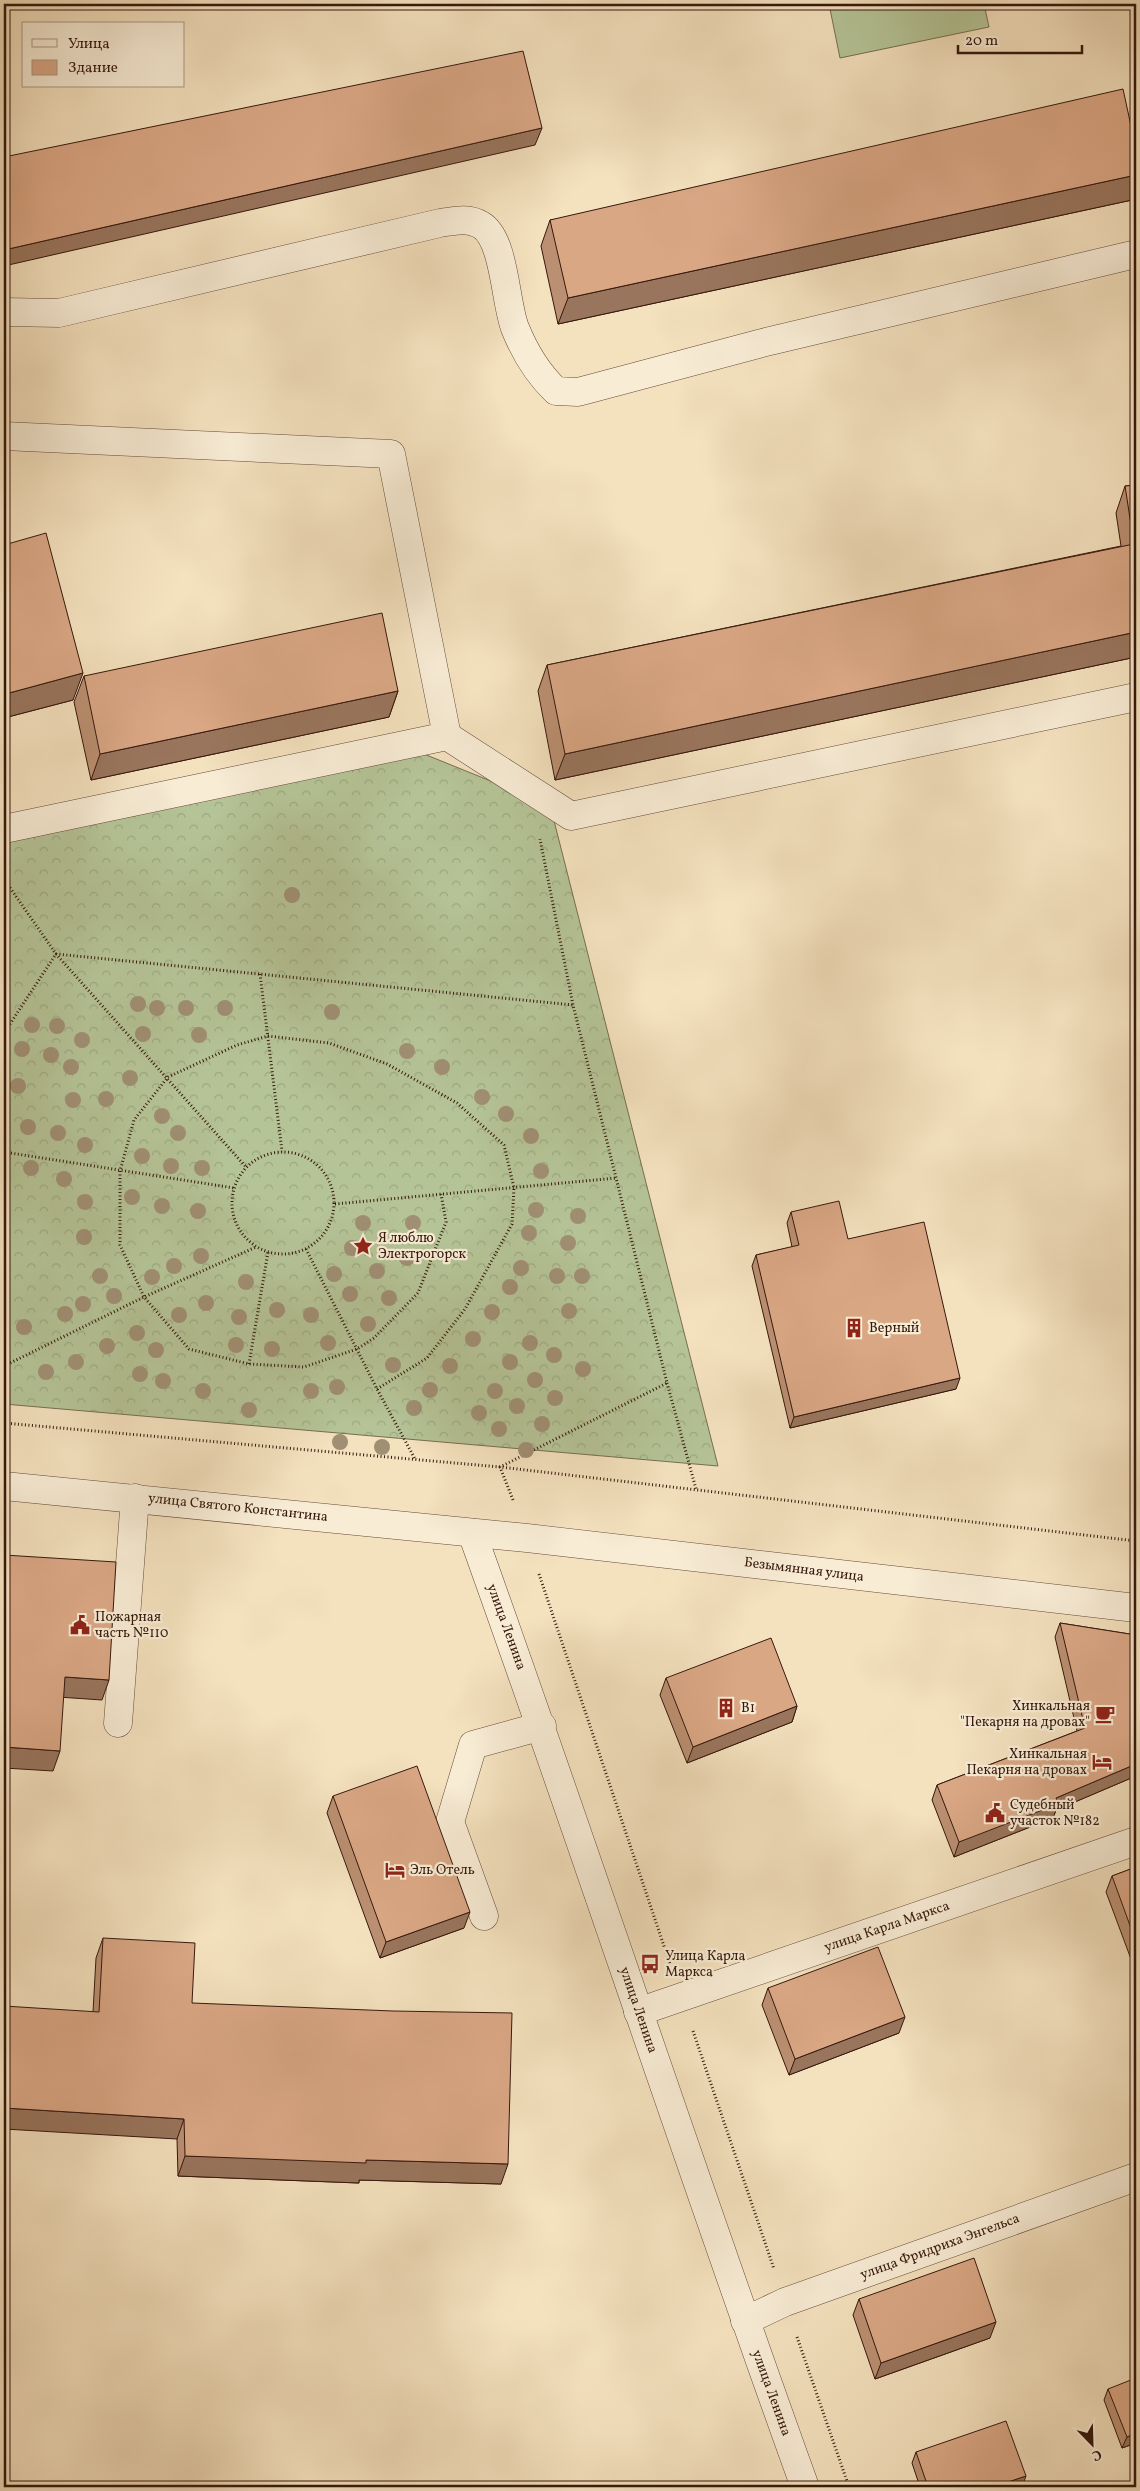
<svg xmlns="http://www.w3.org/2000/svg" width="1140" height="2491" font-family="Vollkorn,serif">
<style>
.forest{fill:url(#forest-crowns);stroke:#766e52}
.garden{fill:#b5c497;stroke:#766e52}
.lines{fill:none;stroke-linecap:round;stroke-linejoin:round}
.minor-casing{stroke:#664a39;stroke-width:29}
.path{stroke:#36180d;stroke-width:3;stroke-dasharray:1 2.5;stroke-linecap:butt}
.minor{stroke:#f8ecd5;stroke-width:28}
.tree{fill:#a08f73}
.wall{fill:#bb9072;stroke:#36180d}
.shaded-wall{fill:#99755d;stroke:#36180d}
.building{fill:#daa785;stroke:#36180d}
.labels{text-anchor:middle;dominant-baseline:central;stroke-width:4.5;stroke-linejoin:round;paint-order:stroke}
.poi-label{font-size:14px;fill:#36180d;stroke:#f8ecd5;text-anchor:start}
.street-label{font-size:14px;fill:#36180d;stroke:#f8ecd5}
</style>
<defs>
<pattern id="forest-crowns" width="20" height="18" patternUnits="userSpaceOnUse" patternTransform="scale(1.25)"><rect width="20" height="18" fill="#b5c497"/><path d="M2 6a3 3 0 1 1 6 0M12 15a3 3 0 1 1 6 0" fill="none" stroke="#9ca881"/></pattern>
</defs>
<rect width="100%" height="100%" fill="#f4e1be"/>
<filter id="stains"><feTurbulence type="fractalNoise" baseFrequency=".004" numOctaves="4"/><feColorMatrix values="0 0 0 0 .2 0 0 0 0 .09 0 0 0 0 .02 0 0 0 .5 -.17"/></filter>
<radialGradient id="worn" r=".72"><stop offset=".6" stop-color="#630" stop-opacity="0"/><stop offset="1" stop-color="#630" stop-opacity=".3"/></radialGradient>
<path class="forest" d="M424 754 550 805 718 1466 4 1404V843Z"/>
<path class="garden" d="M829 4H984L989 27 840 58Z"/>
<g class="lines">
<defs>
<g id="minor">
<path d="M4 312 59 313 440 223C454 221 468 217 481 225 505 239 505 303 515 328 525 353 537 373 556 391L578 392 762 343 1136 254"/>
<path d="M4 436 391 454 447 736"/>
<path d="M4 829 447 736 571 816 1136 697"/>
<path d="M4 1486 527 1538 1136 1608"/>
<path d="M472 1533C586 1850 690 2170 805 2487"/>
<path d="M118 1723 135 1498"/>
<path d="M484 1916 450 1822 473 1745 542 1726"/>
<path d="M638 2012 1136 1841"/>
<path d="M745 2321 785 2302 1136 2177"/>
</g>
</defs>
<use href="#minor" class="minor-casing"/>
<g class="path">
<path d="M4 879 56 954 246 1167"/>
<path d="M260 974 282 1151"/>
<path d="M4 1033 56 954 573 1005"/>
<path d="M4 1152 234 1188"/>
<circle cx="283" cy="1203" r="51"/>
<path d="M335 1204 617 1178"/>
<path d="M306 1249 377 1389 415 1459"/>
<path d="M249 1364 268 1252"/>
<path d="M4 1366 144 1297 256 1247"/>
<path d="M667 1383 696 1489"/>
<path d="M377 1389 427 1358 465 1309 512 1224 514 1188 504 1145 457 1103 387 1064 329 1043 268 1036 237 1045 168 1077 134 1120 120 1171V1245L144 1297 189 1349 249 1364 304 1367 357 1349 374 1338 418 1293 446 1222 441 1194"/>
<path d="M4 1423 500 1467 1136 1541"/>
<path d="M513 1500 500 1467 667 1383 573 1005 540 839"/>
<path d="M539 1574 670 1964"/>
<path d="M693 2031 774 2269"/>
<path d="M797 2337 849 2487"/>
</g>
<use href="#minor" class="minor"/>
</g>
<g class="tree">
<circle cx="292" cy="895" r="8"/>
<circle cx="138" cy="1004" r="8"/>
<circle cx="157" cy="1008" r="8"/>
<circle cx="186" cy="1008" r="8"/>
<circle cx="225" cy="1008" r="8"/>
<circle cx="332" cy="1012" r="8"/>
<circle cx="32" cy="1025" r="8"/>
<circle cx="57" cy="1026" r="8"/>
<circle cx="143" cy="1034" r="8"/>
<circle cx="199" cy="1035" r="8"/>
<circle cx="82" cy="1040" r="8"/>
<circle cx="22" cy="1049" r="8"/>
<circle cx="407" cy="1051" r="8"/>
<circle cx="51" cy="1055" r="8"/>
<circle cx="71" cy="1067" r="8"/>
<circle cx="442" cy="1067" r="8"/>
<circle cx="130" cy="1078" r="8"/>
<circle cx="18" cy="1086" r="8"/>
<circle cx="482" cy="1097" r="8"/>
<circle cx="106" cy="1099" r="8"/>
<circle cx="73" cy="1100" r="8"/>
<circle cx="506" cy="1114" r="8"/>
<circle cx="162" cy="1116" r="8"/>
<circle cx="28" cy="1127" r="8"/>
<circle cx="58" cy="1133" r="8"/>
<circle cx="178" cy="1133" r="8"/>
<circle cx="531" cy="1136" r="8"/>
<circle cx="85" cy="1145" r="8"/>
<circle cx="142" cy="1156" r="8"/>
<circle cx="171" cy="1166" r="8"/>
<circle cx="31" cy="1168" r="8"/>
<circle cx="202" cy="1168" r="8"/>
<circle cx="541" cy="1171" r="8"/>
<circle cx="64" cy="1179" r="8"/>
<circle cx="132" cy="1197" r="8"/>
<circle cx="85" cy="1202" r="8"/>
<circle cx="162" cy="1206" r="8"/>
<circle cx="536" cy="1210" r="8"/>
<circle cx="198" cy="1211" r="8"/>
<circle cx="578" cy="1216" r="8"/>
<circle cx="363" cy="1223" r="8"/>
<circle cx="413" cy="1223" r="8"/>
<circle cx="529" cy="1233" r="8"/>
<circle cx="84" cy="1237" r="8"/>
<circle cx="568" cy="1243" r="8"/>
<circle cx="352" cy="1248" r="8"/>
<circle cx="201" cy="1256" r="8"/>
<circle cx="407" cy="1258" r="8"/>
<circle cx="174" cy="1266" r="8"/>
<circle cx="521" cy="1268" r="8"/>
<circle cx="377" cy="1271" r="8"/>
<circle cx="334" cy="1274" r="8"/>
<circle cx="100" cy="1276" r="8"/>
<circle cx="557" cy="1276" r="8"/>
<circle cx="582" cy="1276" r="8"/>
<circle cx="152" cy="1277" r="8"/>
<circle cx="246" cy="1282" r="8"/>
<circle cx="510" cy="1287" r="8"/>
<circle cx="350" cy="1294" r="8"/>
<circle cx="114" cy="1296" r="8"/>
<circle cx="389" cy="1298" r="8"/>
<circle cx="206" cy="1303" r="8"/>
<circle cx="83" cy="1304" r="8"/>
<circle cx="277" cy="1310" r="8"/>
<circle cx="569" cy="1311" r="8"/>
<circle cx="492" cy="1312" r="8"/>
<circle cx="65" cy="1314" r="8"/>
<circle cx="179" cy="1315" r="8"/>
<circle cx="311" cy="1315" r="8"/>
<circle cx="239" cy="1317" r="8"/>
<circle cx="368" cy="1324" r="8"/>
<circle cx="24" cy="1327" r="8"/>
<circle cx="137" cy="1333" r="8"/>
<circle cx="473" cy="1339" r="8"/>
<circle cx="328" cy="1343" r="8"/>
<circle cx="530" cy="1343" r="8"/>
<circle cx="236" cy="1345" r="8"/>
<circle cx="107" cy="1346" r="8"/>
<circle cx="272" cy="1349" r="8"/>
<circle cx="156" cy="1350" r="8"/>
<circle cx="554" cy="1355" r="8"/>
<circle cx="76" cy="1362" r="8"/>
<circle cx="510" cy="1362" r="8"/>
<circle cx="393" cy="1365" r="8"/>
<circle cx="450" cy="1366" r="8"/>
<circle cx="583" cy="1369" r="8"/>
<circle cx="46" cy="1372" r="8"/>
<circle cx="140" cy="1374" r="8"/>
<circle cx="535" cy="1380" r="8"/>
<circle cx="163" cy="1381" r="8"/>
<circle cx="337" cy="1387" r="8"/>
<circle cx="430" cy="1390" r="8"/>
<circle cx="203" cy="1391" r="8"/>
<circle cx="311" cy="1391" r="8"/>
<circle cx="495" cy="1391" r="8"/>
<circle cx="555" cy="1398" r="8"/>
<circle cx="517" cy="1406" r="8"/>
<circle cx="414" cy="1408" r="8"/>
<circle cx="249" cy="1410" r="8"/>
<circle cx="479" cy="1413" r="8"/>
<circle cx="542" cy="1424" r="8"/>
<circle cx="499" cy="1429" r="8"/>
<circle cx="340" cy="1442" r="8"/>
<circle cx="382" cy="1447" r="8"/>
<circle cx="526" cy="1450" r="8"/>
</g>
<g class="wall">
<path d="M1136 149V188L1132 200 558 324 541 246 550 220Z"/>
<path d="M1136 485V657L555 780 538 691 547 665 1121 546 1116 513 1125 486Z"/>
<path d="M4 545 73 700 4 718Z"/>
<path d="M84 676 398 691 389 717 91 780 74 702Z"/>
<path d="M791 1212 848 1239 956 1389 790 1428 752 1266 756 1255 792 1247 787 1223Z"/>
<path d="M1060 1623 1136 1635V1776L1056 1810 1053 1818 954 1857 932 1800 937 1785 1077 1731 1055 1637Z"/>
<path d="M666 1678 797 1706 792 1722 687 1763 660 1695Z"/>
<path d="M333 1796 464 1928 380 1958 327 1813Z"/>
<path d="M1136 1867V1958L1131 1959 1106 1892 1112 1876Z"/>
<path d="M103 1938 192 2003 501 2184 359 2180V2183L178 2176 177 2139 93 2012 96 1958Z"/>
<path d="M768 1988 899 2033 789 2075 762 2005Z"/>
<path d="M859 2299 990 2338 875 2379 853 2315Z"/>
<path d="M1108 2389 1136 2443 1122 2448 1104 2400Z"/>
<path d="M916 2452 1022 2487H920L912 2463Z"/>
</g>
<g class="shaded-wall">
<path d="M542 128 535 145 4 266V250Z"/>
<path d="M1136 175V188L1132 200 558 324 568 298Z"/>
<path d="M1136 632V657L555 780 565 754Z"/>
<path d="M83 673 73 700 4 718V707L9 693Z"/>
<path d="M398 691 389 717 91 780 100 754Z"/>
<path d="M960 1378 956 1389 790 1428 794 1417Z"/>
<path d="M65 1677 109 1680 102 1700 58 1697Z"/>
<path d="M797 1706 792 1722 687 1763 693 1747Z"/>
<path d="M4 1747 60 1751 53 1771 4 1768Z"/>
<path d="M1136 1764V1776L1056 1810 1053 1818 954 1857 959 1842 1056 1798Z"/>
<path d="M470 1912 464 1928 380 1958 386 1942Z"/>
<path d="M1136 1945V1958L1131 1959Z"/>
<path d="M905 2017 899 2033 789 2075 795 2059Z"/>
<path d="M4 2108 184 2119 177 2139 4 2129Z"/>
<path d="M185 2156 366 2160 508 2164 501 2184 359 2180V2183L178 2176Z"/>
<path d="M996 2322 990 2338 875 2379 881 2363Z"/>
<path d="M1136 2433V2443L1122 2448 1127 2437Z"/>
<path d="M1026 2476 1022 2487H993Z"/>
</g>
<g class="building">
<path d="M523 51 542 128 4 250V157Z"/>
<path d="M1123 89 1136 149V175L568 298 550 220Z"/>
<path d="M1136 485V632L565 754 547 665 1134 544 1125 486Z"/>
<path d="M46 533 83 673 9 693 4 673V545Z"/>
<path d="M382 613 398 691 100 754 84 676Z"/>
<path d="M839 1201 848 1239 924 1222 960 1378 794 1417 756 1255 799 1245 791 1212Z"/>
<path d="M4 1555 116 1562 109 1680 65 1677 60 1751 4 1747Z"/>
<path d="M1060 1623 1136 1635V1764L1056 1798 1058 1804 959 1842 937 1785 1085 1728Z"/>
<path d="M771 1638 797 1706 693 1747 666 1678Z"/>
<path d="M417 1766 470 1912 386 1942 333 1796Z"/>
<path d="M1136 1867V1942L1112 1876Z"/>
<path d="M103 1938 195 1943 192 2003 393 2011 512 2013 508 2164 366 2160V2163L185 2156 184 2119 4 2108V2006L99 2012Z"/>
<path d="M878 1947 905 2017 795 2059 768 1988Z"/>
<path d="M974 2258 996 2322 881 2363 859 2299Z"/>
<path d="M1136 2378V2433L1127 2437 1108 2389Z"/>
<path d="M1006 2421 1026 2476 993 2487H928L916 2452Z"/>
</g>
<defs>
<symbol id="sight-bare" viewBox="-9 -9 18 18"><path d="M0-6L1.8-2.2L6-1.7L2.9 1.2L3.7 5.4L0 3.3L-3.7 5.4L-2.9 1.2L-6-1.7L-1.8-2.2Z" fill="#8f2418" stroke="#f8ecd5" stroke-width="2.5" paint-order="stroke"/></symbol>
<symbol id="building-bare" viewBox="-9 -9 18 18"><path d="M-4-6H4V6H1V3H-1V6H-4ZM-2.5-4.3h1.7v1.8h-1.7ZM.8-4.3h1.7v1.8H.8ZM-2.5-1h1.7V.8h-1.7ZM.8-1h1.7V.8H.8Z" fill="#8f2418" stroke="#f8ecd5" stroke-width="2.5" paint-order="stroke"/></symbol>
<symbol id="civic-bare" viewBox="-9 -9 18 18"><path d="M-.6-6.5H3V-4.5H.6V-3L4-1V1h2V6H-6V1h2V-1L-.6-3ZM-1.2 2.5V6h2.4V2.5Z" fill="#8f2418" stroke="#f8ecd5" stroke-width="2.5" paint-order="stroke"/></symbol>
<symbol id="cafe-bare" viewBox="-9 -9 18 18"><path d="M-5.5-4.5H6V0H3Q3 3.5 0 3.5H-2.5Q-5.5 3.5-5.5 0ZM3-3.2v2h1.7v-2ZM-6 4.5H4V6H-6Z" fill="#8f2418" stroke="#f8ecd5" stroke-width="2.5" paint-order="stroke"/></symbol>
<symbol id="hotel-bare" viewBox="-9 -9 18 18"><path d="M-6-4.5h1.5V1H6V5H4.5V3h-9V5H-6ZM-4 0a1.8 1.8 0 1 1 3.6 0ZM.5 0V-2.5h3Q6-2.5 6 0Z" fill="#8f2418" stroke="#f8ecd5" stroke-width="2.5" paint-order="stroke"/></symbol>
<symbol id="bus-bare" viewBox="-9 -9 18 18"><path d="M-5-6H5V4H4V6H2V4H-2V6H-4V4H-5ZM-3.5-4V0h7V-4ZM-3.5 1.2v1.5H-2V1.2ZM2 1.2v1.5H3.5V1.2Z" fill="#8f2418" stroke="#f8ecd5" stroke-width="2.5" paint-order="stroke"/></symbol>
</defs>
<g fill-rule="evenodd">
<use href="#sight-bare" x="349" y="1232" width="28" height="28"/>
<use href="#building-bare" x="840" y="1314" width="28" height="28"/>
<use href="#civic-bare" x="66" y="1611" width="28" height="28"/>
<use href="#building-bare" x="712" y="1694" width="28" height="28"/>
<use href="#cafe-bare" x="1091" y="1700" width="28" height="28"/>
<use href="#hotel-bare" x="1088" y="1748" width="28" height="28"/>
<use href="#civic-bare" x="981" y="1799" width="28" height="28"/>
<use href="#hotel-bare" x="381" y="1856" width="28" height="28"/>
<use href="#bus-bare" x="636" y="1950" width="28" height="28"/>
</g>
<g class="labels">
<g class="poi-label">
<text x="378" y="1238">Я люблю<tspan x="378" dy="16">Электрогорск</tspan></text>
<text x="869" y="1328">Верный</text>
<text x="95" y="1617">Пожарная<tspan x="95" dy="16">часть №110</tspan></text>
<text x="1090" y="1706" text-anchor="end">Хинкальная<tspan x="1090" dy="16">"Пекарня на дровах"</tspan></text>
<text x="741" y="1708">B1</text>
<text x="1087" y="1754" text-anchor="end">Хинкальная<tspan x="1087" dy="16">Пекарня на дровах</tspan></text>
<text x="1010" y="1805">Судебный<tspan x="1010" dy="16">участок №182</tspan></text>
<text x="410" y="1870">Эль Отель</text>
<text x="665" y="1956">Улица Карла<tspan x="665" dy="16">Маркса</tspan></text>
</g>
<g class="street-label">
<text transform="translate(238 1508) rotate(6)">улица Святого Константина</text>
<text transform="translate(804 1570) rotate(7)">Безымянная улица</text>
<text transform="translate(506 1627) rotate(70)">улица Ленина</text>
<text transform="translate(887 1927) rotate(-19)">улица Карла Маркса</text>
<text transform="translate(638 2010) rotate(71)">улица Ленина</text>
<text transform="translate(940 2247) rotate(-20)">улица Фридриха Энгельса</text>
<text transform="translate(771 2393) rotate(70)">улица Ленина</text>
</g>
</g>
<rect width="1140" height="2491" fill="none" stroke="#f4e1be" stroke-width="20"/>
<rect x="5" y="5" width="1130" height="2481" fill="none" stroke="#36180d" stroke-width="2.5"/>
<rect x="10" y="10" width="1120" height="2471" fill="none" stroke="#36180d"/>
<rect x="22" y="22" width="162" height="65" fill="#f8ecd5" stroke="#aa9785"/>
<rect x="32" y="39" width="25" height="8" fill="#f8ecd5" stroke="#aa9785"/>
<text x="68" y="48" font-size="15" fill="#36180d">Улица</text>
<rect x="32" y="60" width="25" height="15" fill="#daa785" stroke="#aa9785"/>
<text x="68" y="72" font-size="15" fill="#36180d">Здание</text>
<g transform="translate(1092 2444) rotate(157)" stroke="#f8ecd5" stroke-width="4" paint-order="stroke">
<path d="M0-4L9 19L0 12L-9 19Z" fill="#36180d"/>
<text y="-8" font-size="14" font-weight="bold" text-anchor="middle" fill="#36180d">С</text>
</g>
<path d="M958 45v8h124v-8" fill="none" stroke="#36180d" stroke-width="2.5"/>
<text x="965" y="45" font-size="15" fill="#36180d" stroke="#f8ecd5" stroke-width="4" paint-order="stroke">20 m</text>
<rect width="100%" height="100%" filter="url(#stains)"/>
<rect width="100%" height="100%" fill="url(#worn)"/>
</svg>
